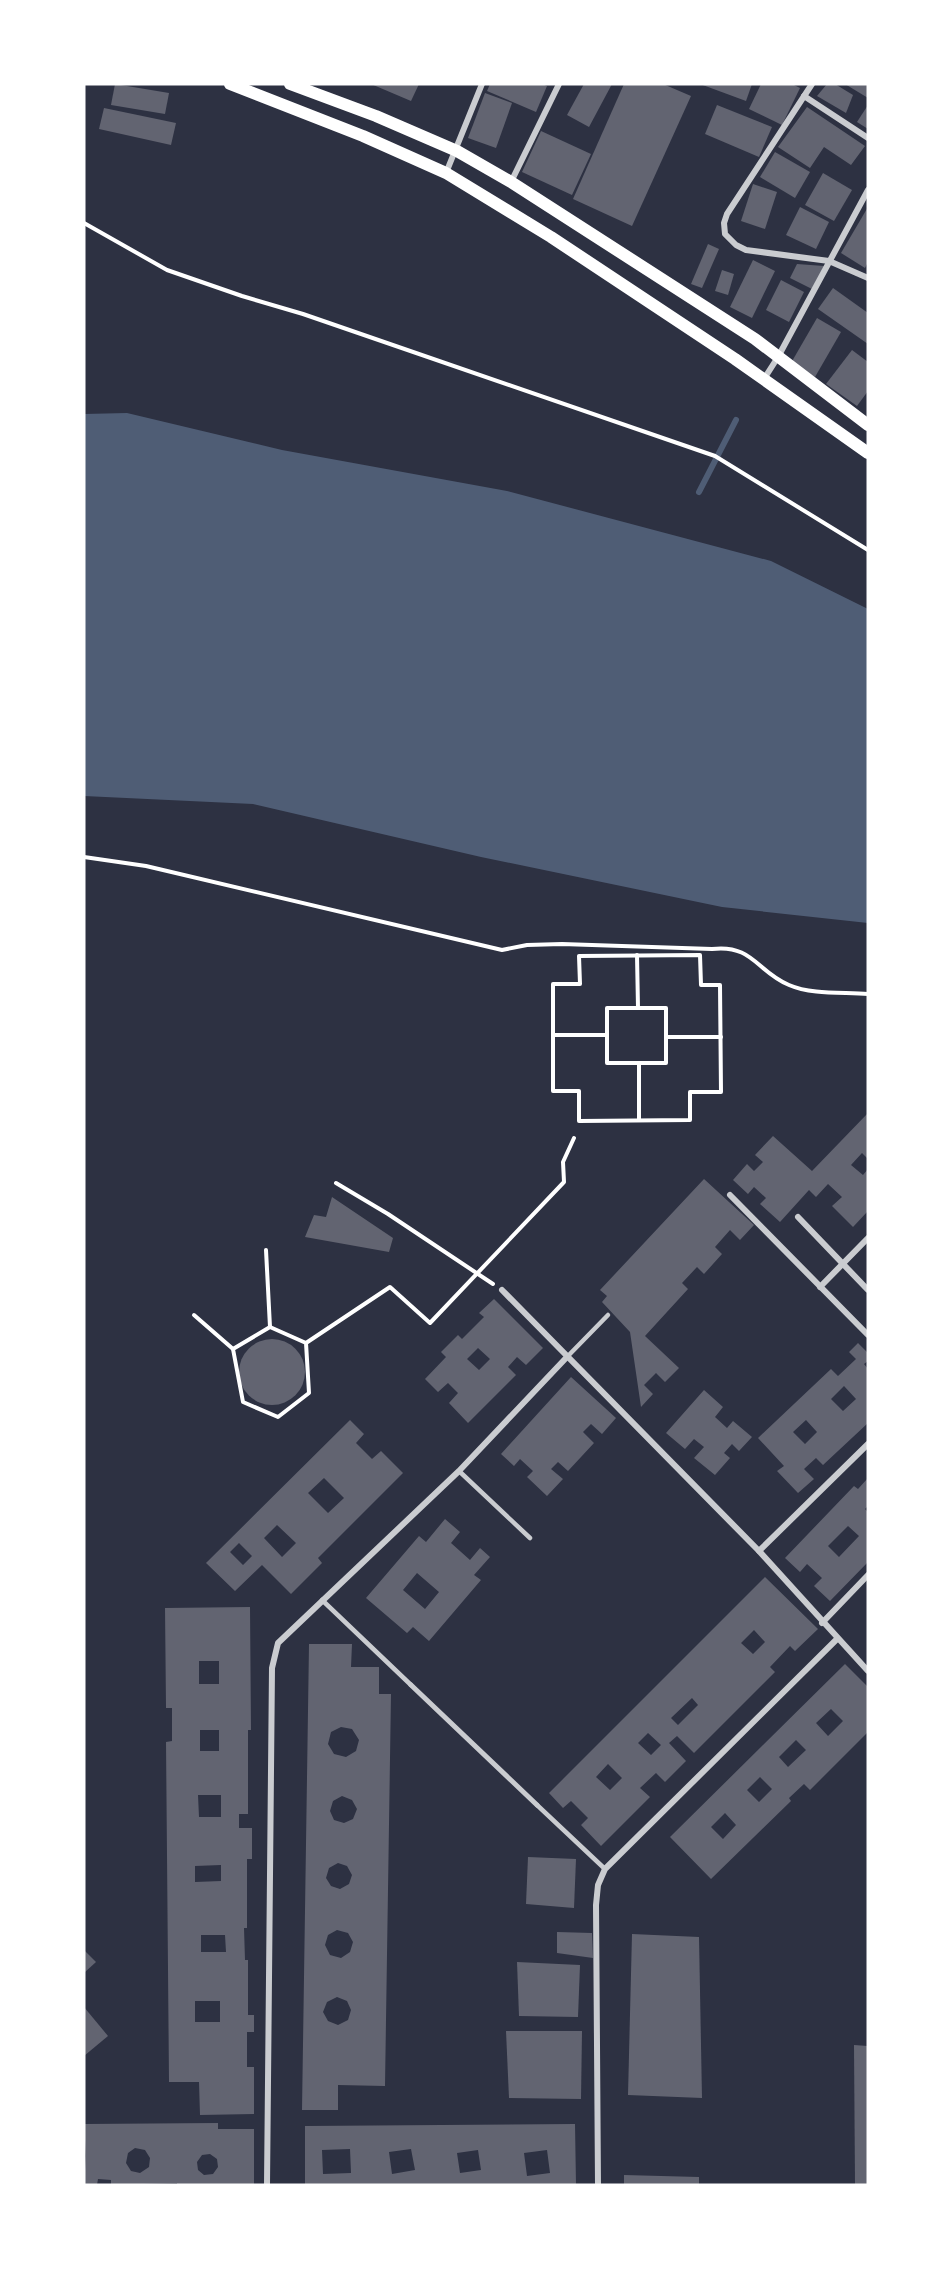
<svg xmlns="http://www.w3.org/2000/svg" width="952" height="2269" font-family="'Archivo Narrow',sans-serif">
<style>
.water{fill:#4f5d75}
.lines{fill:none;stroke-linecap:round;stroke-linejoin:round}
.stream{stroke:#4f5d75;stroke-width:6}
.building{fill:#626471;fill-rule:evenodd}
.path{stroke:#fff;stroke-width:4}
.service{stroke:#caccd0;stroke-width:4.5}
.pedestrian{stroke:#caccd0;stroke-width:5}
.minor{stroke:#caccd0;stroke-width:6}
.secondary{stroke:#fff;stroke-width:12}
</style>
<rect width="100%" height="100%" fill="#2d3142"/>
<path class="water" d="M127 413 282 450 507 491 771 561 868 609V923L722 907 481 857 253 804 84 796V414Z"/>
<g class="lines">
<path class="stream" d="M699 492 736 420"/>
</g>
<g class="building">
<path d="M115 84 169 93 165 114 111 105Z"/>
<path d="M371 84H419L411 101Z"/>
<path d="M490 84H542L547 86 536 112 487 91Z"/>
<path d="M584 84H612L589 127 567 115Z"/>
<path d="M624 84H663L691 96 632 226 573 199Z"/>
<path d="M700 84H752L746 101Z"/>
<path d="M761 84H792L800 88 782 125 749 109Z"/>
<path d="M827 84H835L853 95 846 113 817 96Z"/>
<path d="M845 84H868V98Z"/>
<path d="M485 93 512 103 496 148 468 138Z"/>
<path d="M717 105 772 127 759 157 705 134Z"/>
<path d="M868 105V129L857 122Z"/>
<path d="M807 107 865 146 851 165 824 147 810 168 778 147Z"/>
<path d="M104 108 176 123 171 145 99 129Z"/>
<path d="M541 131 591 154 572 195 522 172Z"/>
<path d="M775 152 810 172 795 198 760 177Z"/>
<path d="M823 173 852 190 834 221 805 205Z"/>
<path d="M753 184 777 192 765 229 741 221Z"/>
<path d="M800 207 829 222 816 249 786 235Z"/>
<path d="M868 207V262L865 268 841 253Z"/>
<path d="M708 244 719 249 702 288 691 284Z"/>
<path d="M753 260 775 271 752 318 730 307Z"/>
<path d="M797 264 824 266 812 289 790 278Z"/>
<path d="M722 270 734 274 728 295 715 291Z"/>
<path d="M781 280 804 292 789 322 766 310Z"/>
<path d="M833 288 868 313V344L818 309Z"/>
<path d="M817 318 841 332 815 377 791 363Z"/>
<path d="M852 350 868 362V391L857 406 826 384Z"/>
<path d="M868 1113V1159L862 1153 851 1165 863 1175 868 1169V1211L853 1227 832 1206 842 1197 828 1184 816 1197 809 1190 780 1222 760 1204 766 1198 754 1187 748 1194 733 1180 747 1164 754 1171 763 1162 755 1155 773 1136 812 1171Z"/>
<path d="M704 1179 754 1225 740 1240 730 1230 715 1247 722 1254 704 1274 697 1267 682 1283 688 1289 645 1336 679 1368 665 1382 656 1373 644 1385 653 1394 641 1407 630 1332 602 1302 607 1296 600 1290Z"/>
<path d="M332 1197 393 1238 389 1252 305 1237 314 1215 326 1217Z"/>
<path d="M494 1299 543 1348 526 1365 517 1357 508 1367 516 1375 468 1423 449 1403 458 1393 448 1383 438 1392 425 1379 446 1357 441 1352 458 1335 462 1339 484 1317 479 1313ZM478 1348 490 1359 479 1370 467 1359Z"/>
<circle cx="272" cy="1372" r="33"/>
<path d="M858 1343 868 1353V1361L864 1364 868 1369V1423L823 1465 816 1458 804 1469 814 1479 798 1493 777 1471 784 1466 758 1438 831 1369 838 1376 856 1359 849 1352ZM844 1386 856 1399 843 1411 831 1399ZM806 1420 817 1432 805 1444 793 1432Z"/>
<path d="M571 1377 616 1418 602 1434 591 1424 583 1432 594 1443 568 1471 558 1462 551 1469 563 1479 547 1496 527 1477 533 1471 520 1459 514 1466 501 1454Z"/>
<path d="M704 1390 723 1407 715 1417 727 1428 733 1421 752 1437 739 1451 732 1444 724 1453 730 1458 715 1475 694 1458 704 1447 694 1439 685 1449 666 1433Z"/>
<path d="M350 1420 364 1434 356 1443 372 1459 381 1451 403 1473 318 1558 322 1563 291 1594 262 1565 235 1591 206 1563ZM324 1478 344 1498 328 1513 308 1493ZM277 1525 296 1543 282 1557 264 1538ZM239 1543 252 1556 243 1565 230 1552Z"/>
<path d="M868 1478V1506L865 1509 868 1512V1562L830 1601 814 1586 822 1578 807 1564 800 1572 785 1558 854 1486 858 1489ZM848 1526 859 1536 839 1557 828 1546Z"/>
<path d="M445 1519 460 1532 451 1543 470 1560 480 1548 490 1557 474 1575 481 1580 429 1641 413 1627 407 1633 366 1598 419 1536 426 1542ZM417 1573 439 1592 425 1609 403 1590Z"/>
<path d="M765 1577 818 1629 795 1651 790 1646 770 1667 775 1672 694 1753 677 1736 669 1743 686 1761 665 1782 656 1773 640 1788 650 1797 601 1846 581 1825 588 1818 571 1801 563 1808 549 1793ZM754 1630 765 1642 753 1654 741 1643ZM692 1698 698 1705 678 1725 671 1718ZM648 1733 661 1745 651 1755 638 1743ZM608 1764 622 1778 610 1790 596 1777Z"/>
<path d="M250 1607 251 1730H248V1814H239V1828H252V1859H247V1928H244L245 1960H248V2015H254V2032H247V2067H254V2114L200 2115 199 2082H169L166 1742 172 1741V1708H166L165 1608ZM199 1661H219V1684H199ZM200 1730H219V1751H200ZM198 1795H221V1817H199ZM221 1865V1881L195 1882V1866ZM201 1935H225L226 1952H201ZM195 2001H220V2022H195Z"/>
<path d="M309 1644H352L351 1667H379V1694H391L385 2086 338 2085V2110H302ZM341 1727 352 1729 359 1740 356 1751 346 1757 334 1754 328 1744 331 1732ZM342 1796 352 1800 357 1809 353 1819 344 1823 334 1820 330 1811 333 1801ZM338 1863 347 1866 352 1875 349 1884 340 1889 331 1886 326 1878 329 1868ZM337 1930 348 1933 353 1942 350 1952 341 1958 330 1955 325 1945 328 1935ZM337 1997 347 2001 351 2010 348 2020 338 2025 328 2021 323 2012 327 2002Z"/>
<path d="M845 1664 868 1687V1732L810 1790 804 1784 789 1798 791 1801 711 1879 670 1837ZM831 1709 843 1721 828 1736 816 1723ZM796 1740 806 1750 788 1767 779 1757ZM760 1777 772 1789 759 1802 747 1790ZM725 1813 736 1825 723 1839 711 1827Z"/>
<path d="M528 1857 576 1859 574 1908 526 1904Z"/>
<path d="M557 1932 592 1933 593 1958 557 1953Z"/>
<path d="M632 1934 699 1937 702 2098 628 2095Z"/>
<path d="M84 1950 96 1962 84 1973Z"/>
<path d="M517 1962 580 1965 578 2017 519 2016Z"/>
<path d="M84 2007 108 2036 84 2056Z"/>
<path d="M506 2031H582L581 2099 509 2098Z"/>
<path d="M854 2045 868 2046V2185H855Z"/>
<path d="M218 2123V2129H254V2185H177V2183L111 2185V2180L98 2179 97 2185H84L86 2156 84 2124ZM135 2148 145 2150 150 2158 149 2167 140 2173 131 2171 126 2163 128 2153ZM210 2154 217 2159 218 2167 213 2174 204 2175 198 2170 197 2162 202 2155Z"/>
<path d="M575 2124 576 2185H305V2126ZM350 2149 351 2173 323 2174 322 2150ZM411 2149 415 2170 392 2174 389 2152ZM478 2150 481 2170 460 2173 457 2153ZM547 2150 550 2173 527 2176 524 2153Z"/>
<path d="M624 2175 699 2177V2185H624Z"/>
</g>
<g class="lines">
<g class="path">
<path d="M84 223 167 270 242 296 303 314 715 456 868 550"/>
<path d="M84 857 146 866 502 950 527 945 562 944 712 949C753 944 757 972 789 985 812 995 843 992 868 994"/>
<path d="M637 955 638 1008"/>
<path d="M700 955 701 985H720L721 1092H690V1120L579 1121V1091H553V984H580L579 956Z"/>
<rect x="607" y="1008" width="59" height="55"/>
<path d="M553 1035H607"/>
<path d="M666 1037H721"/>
<path d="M639 1063V1120"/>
<path d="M336 1183 388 1214 493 1284"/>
<path d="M266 1250 270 1327"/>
<path d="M194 1315 233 1349"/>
<path d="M270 1327 306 1343 309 1393 278 1417 243 1402 233 1349Z"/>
<path d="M306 1343 390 1287 430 1323 564 1182 563 1162 574 1138"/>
</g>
<g class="service">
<path d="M566 1358 608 1315"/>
<path d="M459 1471 530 1538"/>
<path d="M322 1600 411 1685"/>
<path d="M537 1805 605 1869"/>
</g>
<path class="pedestrian" d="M411 1685 537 1805"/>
<g class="minor">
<path d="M812 84 727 214 724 223 725 234 736 245 746 250 829 261 868 278"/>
<path d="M804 96 868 138"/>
<path d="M446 173 482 84"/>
<path d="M511 182 559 84"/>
<path d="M764 379 778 357 868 190"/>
<path d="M730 1195 868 1335"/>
<path d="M798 1217 868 1290"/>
<path d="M820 1287 868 1238"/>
<path d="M502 1290 759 1551 868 1671"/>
<path d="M759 1551 868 1444"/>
<path d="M822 1623 868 1575"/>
<path d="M267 2185 272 1668 278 1643 459 1471 566 1358"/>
<path d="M598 2185 596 1905 598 1885 605 1869 837 1639"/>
</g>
<g class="secondary">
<path d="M230 84 363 136 446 173 551 237 735 359 868 453"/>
<path d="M290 84 376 116 457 151 511 182 755 339 868 425"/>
</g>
</g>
<rect width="952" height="2269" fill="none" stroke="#ffffff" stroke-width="171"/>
</svg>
